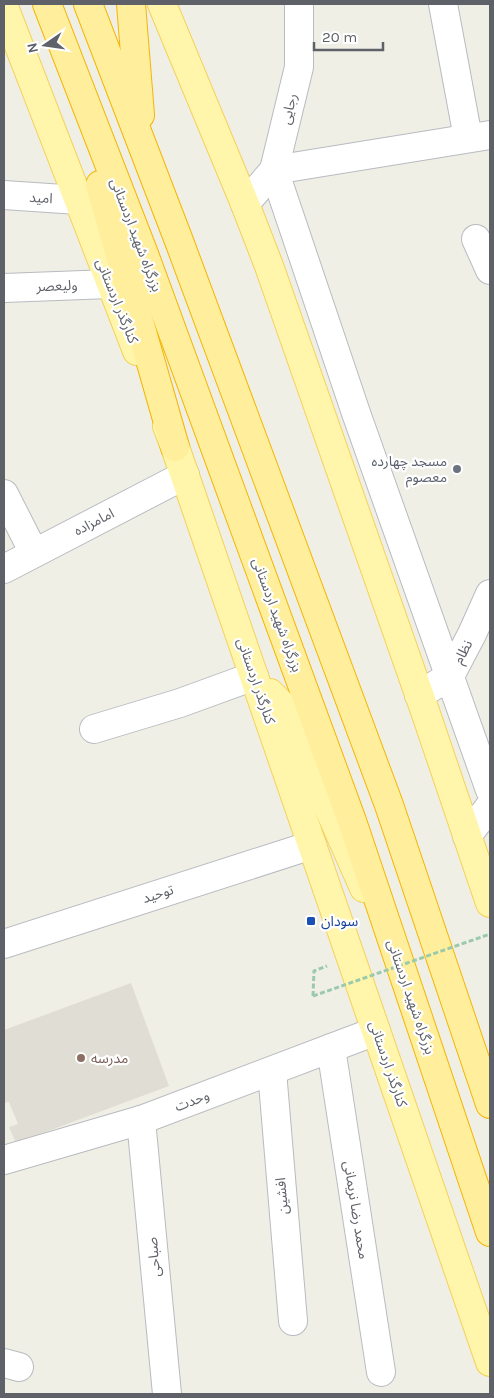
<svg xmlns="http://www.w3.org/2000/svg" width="494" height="1398" font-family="Karla,'Noto Sans Arabic',sans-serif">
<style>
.education{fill:#e0ded4}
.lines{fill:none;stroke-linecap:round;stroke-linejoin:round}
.minor-casing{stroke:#b8bbc0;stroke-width:30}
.primary-casing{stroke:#f5d15a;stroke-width:30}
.trunk-casing{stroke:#f6b500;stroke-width:30}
.path{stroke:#9bc9ab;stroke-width:3;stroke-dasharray:5 2.5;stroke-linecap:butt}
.minor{stroke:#fff;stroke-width:28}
.primary{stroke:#fff6ac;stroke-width:28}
.trunk{stroke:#ffef9d;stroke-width:28}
.path-bridge{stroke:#9bc9ab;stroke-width:3;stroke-dasharray:5 2.5;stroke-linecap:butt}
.worship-dot{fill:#6b7280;stroke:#fff;stroke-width:2}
.transit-dot{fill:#1a4fb4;stroke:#fff;stroke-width:2}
.education-dot{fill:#8d6e63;stroke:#fff;stroke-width:2}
.labels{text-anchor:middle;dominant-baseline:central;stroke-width:4.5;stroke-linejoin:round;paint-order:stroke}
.street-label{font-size:14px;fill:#5e6167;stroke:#fff}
.worship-label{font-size:14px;fill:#5b616d;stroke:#fff;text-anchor:end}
.transit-label{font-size:14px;fill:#164399;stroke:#fff;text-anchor:start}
.education-label{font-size:14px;fill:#785e54;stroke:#fff;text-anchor:start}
</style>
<rect width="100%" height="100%" fill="#f0efe6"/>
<path class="education" d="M131 983 169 1086 16 1143 9 1127 18 1124 9 1102 4 1103V1030Z"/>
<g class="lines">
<defs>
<g id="minor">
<path d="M443 4 468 138"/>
<path d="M490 135 274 170 356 413 490 790"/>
<path d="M4 195 78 200"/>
<path d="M245 204 274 170 299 67V4"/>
<path d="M476 239 490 270"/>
<path d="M4 288 110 284"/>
<path d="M4 494 34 553"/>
<path d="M4 569 185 475"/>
<path d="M419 695 450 676 472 634 490 594"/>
<path d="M94 729 180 703 254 676"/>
<path d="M467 836 490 806"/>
<path d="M4 944 312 845"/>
<path d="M331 1048 381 1372"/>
<path d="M272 1071 293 1321"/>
<path d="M141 1120 167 1394"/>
<path d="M4 1160 141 1120 376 1031"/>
<path d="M4 1363 19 1367"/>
</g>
<g id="primary">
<path d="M162 4 245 204 269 266 426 714 490 903"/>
<path d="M4 7 137 351"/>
<path d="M167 426 175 447 490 1362"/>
<path d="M270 693 284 707 364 888"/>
</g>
<g id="trunk">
<path d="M47 4 144 254 352 821 490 1232"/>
<path d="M88 4 179 241 389 805 490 1104"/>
<path d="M131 4 140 115"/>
<path d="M100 185 175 447"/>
</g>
</defs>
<use href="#minor" class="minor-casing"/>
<use href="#primary" class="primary-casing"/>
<use href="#trunk" class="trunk-casing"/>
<path class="path" d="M313 996 314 971 327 966"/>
<use href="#minor" class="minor"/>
<use href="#primary" class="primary"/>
<use href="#trunk" class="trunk"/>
<path class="path-bridge" d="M313 996 490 934"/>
</g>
<circle class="worship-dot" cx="457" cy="469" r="5"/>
<rect class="transit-dot" x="306" y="916" width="10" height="10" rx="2.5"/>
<circle class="education-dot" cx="81" cy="1058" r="5"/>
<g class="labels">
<g class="street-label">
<text transform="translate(289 109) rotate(-77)">رجایی</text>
<text transform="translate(41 198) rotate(4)">امید</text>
<text transform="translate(136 235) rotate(69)">بزرگراه شهید اردستانی</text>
<text transform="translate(57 286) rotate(-2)">ولیعصر</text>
<text transform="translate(117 301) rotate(68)">کنارگذر اردستانی</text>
<text transform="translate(94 522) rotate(-27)">امامزاده</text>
<text transform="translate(277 615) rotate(70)">بزرگراه شهید اردستانی</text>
<text transform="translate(463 652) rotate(-62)">نظام</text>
<text transform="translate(256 681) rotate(71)">کنارگذر اردستانی</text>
<text transform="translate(158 894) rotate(-18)">توحید</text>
<text transform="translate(411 997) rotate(71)">بزرگراه شهید اردستانی</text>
<text transform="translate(388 1064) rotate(71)">کنارگذر اردستانی</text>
<text transform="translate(192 1101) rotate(-21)">وحدت</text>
<text transform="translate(282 1196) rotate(-95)">افشین</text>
<text transform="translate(356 1210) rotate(81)">محمد رضا نریمانی</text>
<text transform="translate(154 1257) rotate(-95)">صباحی</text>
</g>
<g class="worship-label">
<text x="447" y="461">مسجد چهارده<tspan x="447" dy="16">معصوم</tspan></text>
</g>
<g class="transit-label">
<text x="321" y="921">سودان</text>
</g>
<g class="education-label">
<text x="91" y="1058">مدرسه</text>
</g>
</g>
<rect width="494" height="1398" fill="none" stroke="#5e6167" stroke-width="10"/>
<g transform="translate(45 45) rotate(257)" stroke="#ffffff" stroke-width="4" paint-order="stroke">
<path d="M0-4L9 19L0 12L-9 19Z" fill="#5e6167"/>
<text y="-8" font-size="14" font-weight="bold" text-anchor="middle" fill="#5e6167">N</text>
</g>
<path d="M314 42v8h69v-8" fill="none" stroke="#5e6167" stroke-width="2.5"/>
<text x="322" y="42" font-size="15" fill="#5e6167" stroke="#ffffff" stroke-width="4" paint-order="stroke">20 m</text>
</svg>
